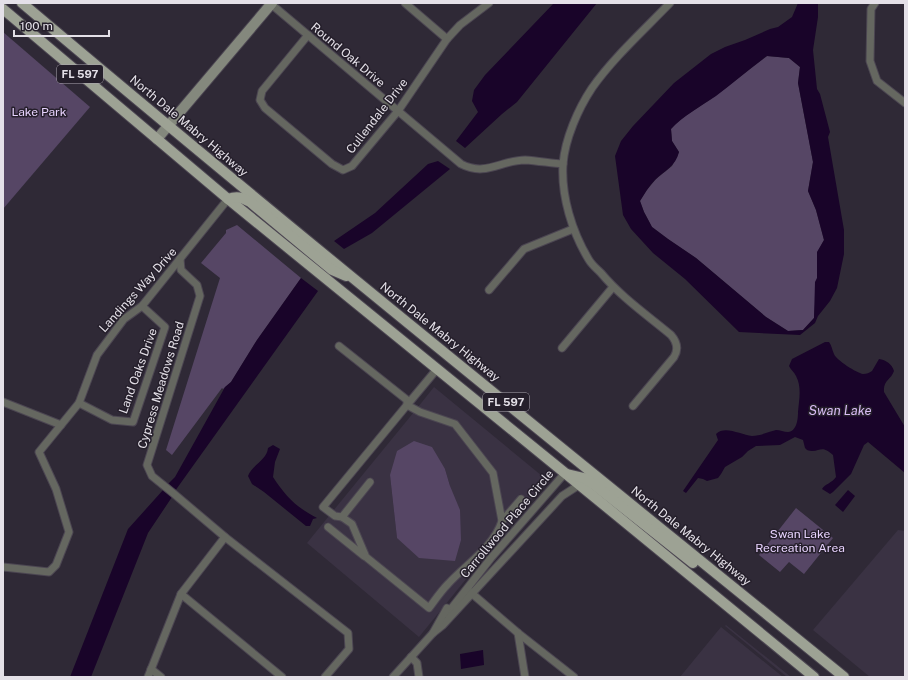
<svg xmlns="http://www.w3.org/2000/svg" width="908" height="680" font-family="'Public Sans',sans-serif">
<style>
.built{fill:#3a3243;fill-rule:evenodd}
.green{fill:#564665}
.water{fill:#190429;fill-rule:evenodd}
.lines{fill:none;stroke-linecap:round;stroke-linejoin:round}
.street-casing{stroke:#4c4652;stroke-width:9}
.secondary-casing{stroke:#4c4652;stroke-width:12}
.primary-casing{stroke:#4c4652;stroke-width:12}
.street{stroke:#656760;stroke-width:7}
.secondary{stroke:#84887d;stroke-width:10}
.primary{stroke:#9da294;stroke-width:10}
.labels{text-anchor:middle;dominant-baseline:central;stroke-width:3;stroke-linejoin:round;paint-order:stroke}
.shield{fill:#251f2b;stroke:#aba6af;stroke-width:1}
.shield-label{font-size:11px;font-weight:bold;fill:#e4e0e8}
.street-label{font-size:12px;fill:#e4e0e8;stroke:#251f2b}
.park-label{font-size:12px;fill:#e8d3fe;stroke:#251f2b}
.water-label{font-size:13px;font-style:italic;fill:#d9bdf5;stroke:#251f2b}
</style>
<rect width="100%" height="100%" fill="#2f2936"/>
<g class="built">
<path d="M434 387 547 480 488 552 487 551 502 533 505 523 526 498 520 494 504 513 496 473 456 421 418 407Z"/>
<path d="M414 412 453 427 489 474 498 521 496 529 479 549 446 581 428 603 368 555 347 517 375 481 369 477 341 513H336L333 511ZM445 469 450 486 397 538 390 475Z"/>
<path d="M329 516 335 520H341L349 526 358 547 327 522 323 527 427 611 432 610 451 586 483 556 484 557 419 637 307 543Z"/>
<path d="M898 530 905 531V677H870L813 630Z"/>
<path d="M726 625 791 677H787L725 626Z"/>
<path d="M721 627 783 677H680Z"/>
</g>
<g class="green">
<path d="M3 32 90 107 3 209Z"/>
<path d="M767 56 789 58 800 67 798 83 813 162 808 191 816 210 824 240 817 253V278L814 318 803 330 788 331 766 317 696 258 668 239 652 227 644 212 640 201 646 191 656 179 672 166 679 152 672 141 671 129C681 117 695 110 708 101 728 87 747 71 767 56Z"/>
<path d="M237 225 301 278 257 340 231 382 223 389 222 388 172 455 166 450 220 278 201 263 226 233V230Z"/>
<path d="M414 441 432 447 445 469 450 486 460 510 461 540 455 561 419 558 397 538 390 475 397 451Z"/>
<path d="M796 508 833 538 804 574 789 562 780 572 759 555Z"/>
</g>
<g class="water">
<path d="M554 3H597L517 102 502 114 465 148 456 141 478 112 472 101 474 90 485 75Z"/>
<path d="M798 3H818V17L813 50 817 89 820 94 830 132 828 137 844 230V254L837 288 830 301 818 316 815 323 800 335 739 332 685 279 653 253 631 229 623 215 615 156 621 141 633 126 674 83 711 54 725 47 745 40 770 29 778 27 792 17ZM767 56 789 58 800 67 798 83 813 162 808 191 816 210 824 240 817 252V278L815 282 814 318 803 330 788 331 766 317 696 258 668 239 652 227 644 212 640 201C645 193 649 186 655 180 664 171 676 166 679 152L672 141 671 129C683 116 701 106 716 96 733 83 749 69 767 56Z"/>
<path d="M438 161 450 169 372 233 344 249 334 241 375 213 428 164Z"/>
<path d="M301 278 318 291 175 491 167 485 175 477 225 387 231 382 257 340Z"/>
<path d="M825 342H829C832 346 832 350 834 354 836 360 857 373 863 374 867 374 869 373 872 371L879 359C886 360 892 364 894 371 891 380 883 380 884 392L905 427V473L868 442 864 445 851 474 833 492 830 494 822 489C825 484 832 483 836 477L833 455C820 443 820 454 807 450L805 448 803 440 795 437 780 445 756 446 748 451 742 457 725 467 721 474 718 478 707 481 703 479 698 478 686 493 683 491 718 440 716 434C725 425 741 435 752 436 760 436 768 432 776 430 780 430 784 432 788 432 797 431 798 419 798 412 799 400 802 387 796 376 794 372 791 370 789 366L792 359Z"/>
<path d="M273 445 280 449 275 462 273 477C286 497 296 507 317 518L313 519 310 526H306L264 492 252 484 248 476C252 465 267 460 268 448Z"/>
<path d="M163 490 172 497 148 533 91 677H70L128 529Z"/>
<path d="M848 490 855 496 843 512 835 505Z"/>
<path d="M483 650 484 665 461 669 460 654Z"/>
</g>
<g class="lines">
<defs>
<g id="street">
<path d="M405 3 447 39"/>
<path d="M875 3 871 9 870 61 877 81 905 103"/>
<path d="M271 4 461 164C486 177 501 160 525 160 538 161 551 163 563 164"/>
<path d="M308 35 262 91 260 100 265 108 332 164 343 170 352 166 398 111 447 39 460 25 489 3"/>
<path d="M180 259 181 270 197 285 200 296 147 465 152 476 173 493 225 537 348 633 349 649 325 677"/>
<path d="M489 290 524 249 573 229"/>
<path d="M339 346 407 400V405L323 507 335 516 342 517"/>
<path d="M562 348 613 287"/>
<path d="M437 369 407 405 420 412 455 424 493 473 502 521 521 499"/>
<path d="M3 402 61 425"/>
<path d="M79 403 112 420 133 422 165 327 142 306"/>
<path d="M633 406 674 357C679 349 677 342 671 335 647 315 621 297 601 273 597 269 592 265 589 260 572 232 561 196 563 164 565 139 578 109 592 88 613 58 644 30 670 3"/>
<path d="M370 482 342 517 352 524 366 557 429 608C435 600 441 591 448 584 466 564 493 548 502 521"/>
<path d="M328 527 364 556"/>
<path d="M3 567 49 572 56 565 69 532 56 489 39 452 79 403 97 355 124 319 142 306 228 199"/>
<path d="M469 591 518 633 574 677"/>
<path d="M181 594 282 677"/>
<path d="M447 614 491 558 565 473"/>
<path d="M433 633 443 625 562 496 579 485"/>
<path d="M518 633 525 677"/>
<path d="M411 657 417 663 419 677"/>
<path d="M151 669 161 677"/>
<path d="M148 677 181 594 225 537"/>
<path d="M393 677 433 633 447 608"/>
</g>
<path id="secondary" d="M157 139 272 3"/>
<g id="primary">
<path d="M22 3C293 232 569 454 844 677"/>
<path d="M3 9 228 199 565 473 814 677"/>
<path d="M228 199C237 196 241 197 250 202L332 270 346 276"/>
<path d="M567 474 584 478 592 483 693 563"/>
</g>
</defs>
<use href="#street" class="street-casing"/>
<use href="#secondary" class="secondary-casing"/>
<use href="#primary" class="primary-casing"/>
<use href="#street" class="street"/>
<use href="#secondary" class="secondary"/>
<use href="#primary" class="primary"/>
</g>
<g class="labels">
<g class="shield">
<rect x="57" y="65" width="46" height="18" rx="3"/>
<rect x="483" y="393" width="46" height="18" rx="3"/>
</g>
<g class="shield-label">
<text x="80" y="74">FL 597</text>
<text x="506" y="402">FL 597</text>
</g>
<g class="street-label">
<text transform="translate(348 55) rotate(40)">Round Oak Drive</text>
<text transform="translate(377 116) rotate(-52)">Cullendale Drive</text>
<text transform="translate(189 126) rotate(40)">North Dale Mabry Highway</text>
<text transform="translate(138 290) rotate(-48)">Landings Way Drive</text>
<text transform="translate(440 332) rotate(39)">North Dale Mabry Highway</text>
<text transform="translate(138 371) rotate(-70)">Land Oaks Drive</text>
<text transform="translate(161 385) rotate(-73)">Cypress Meadows Road</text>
<text transform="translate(507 524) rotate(-50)">Carrollwood Place Circle</text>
<text transform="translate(691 536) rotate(39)">North Dale Mabry Highway</text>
</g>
<g class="park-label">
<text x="39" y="112">Lake Park</text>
<text x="800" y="534">Swan Lake<tspan x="800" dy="14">Recreation Area</tspan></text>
</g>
<g class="water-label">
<text x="840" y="410">Swan Lake</text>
</g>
</g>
<rect width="908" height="680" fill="none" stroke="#e4e0e8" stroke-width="8"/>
<path d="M14 30v6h95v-6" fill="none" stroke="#e4e0e8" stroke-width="2"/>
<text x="20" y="30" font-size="12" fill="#e4e0e8" stroke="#251f2b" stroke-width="3" paint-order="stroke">100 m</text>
</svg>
